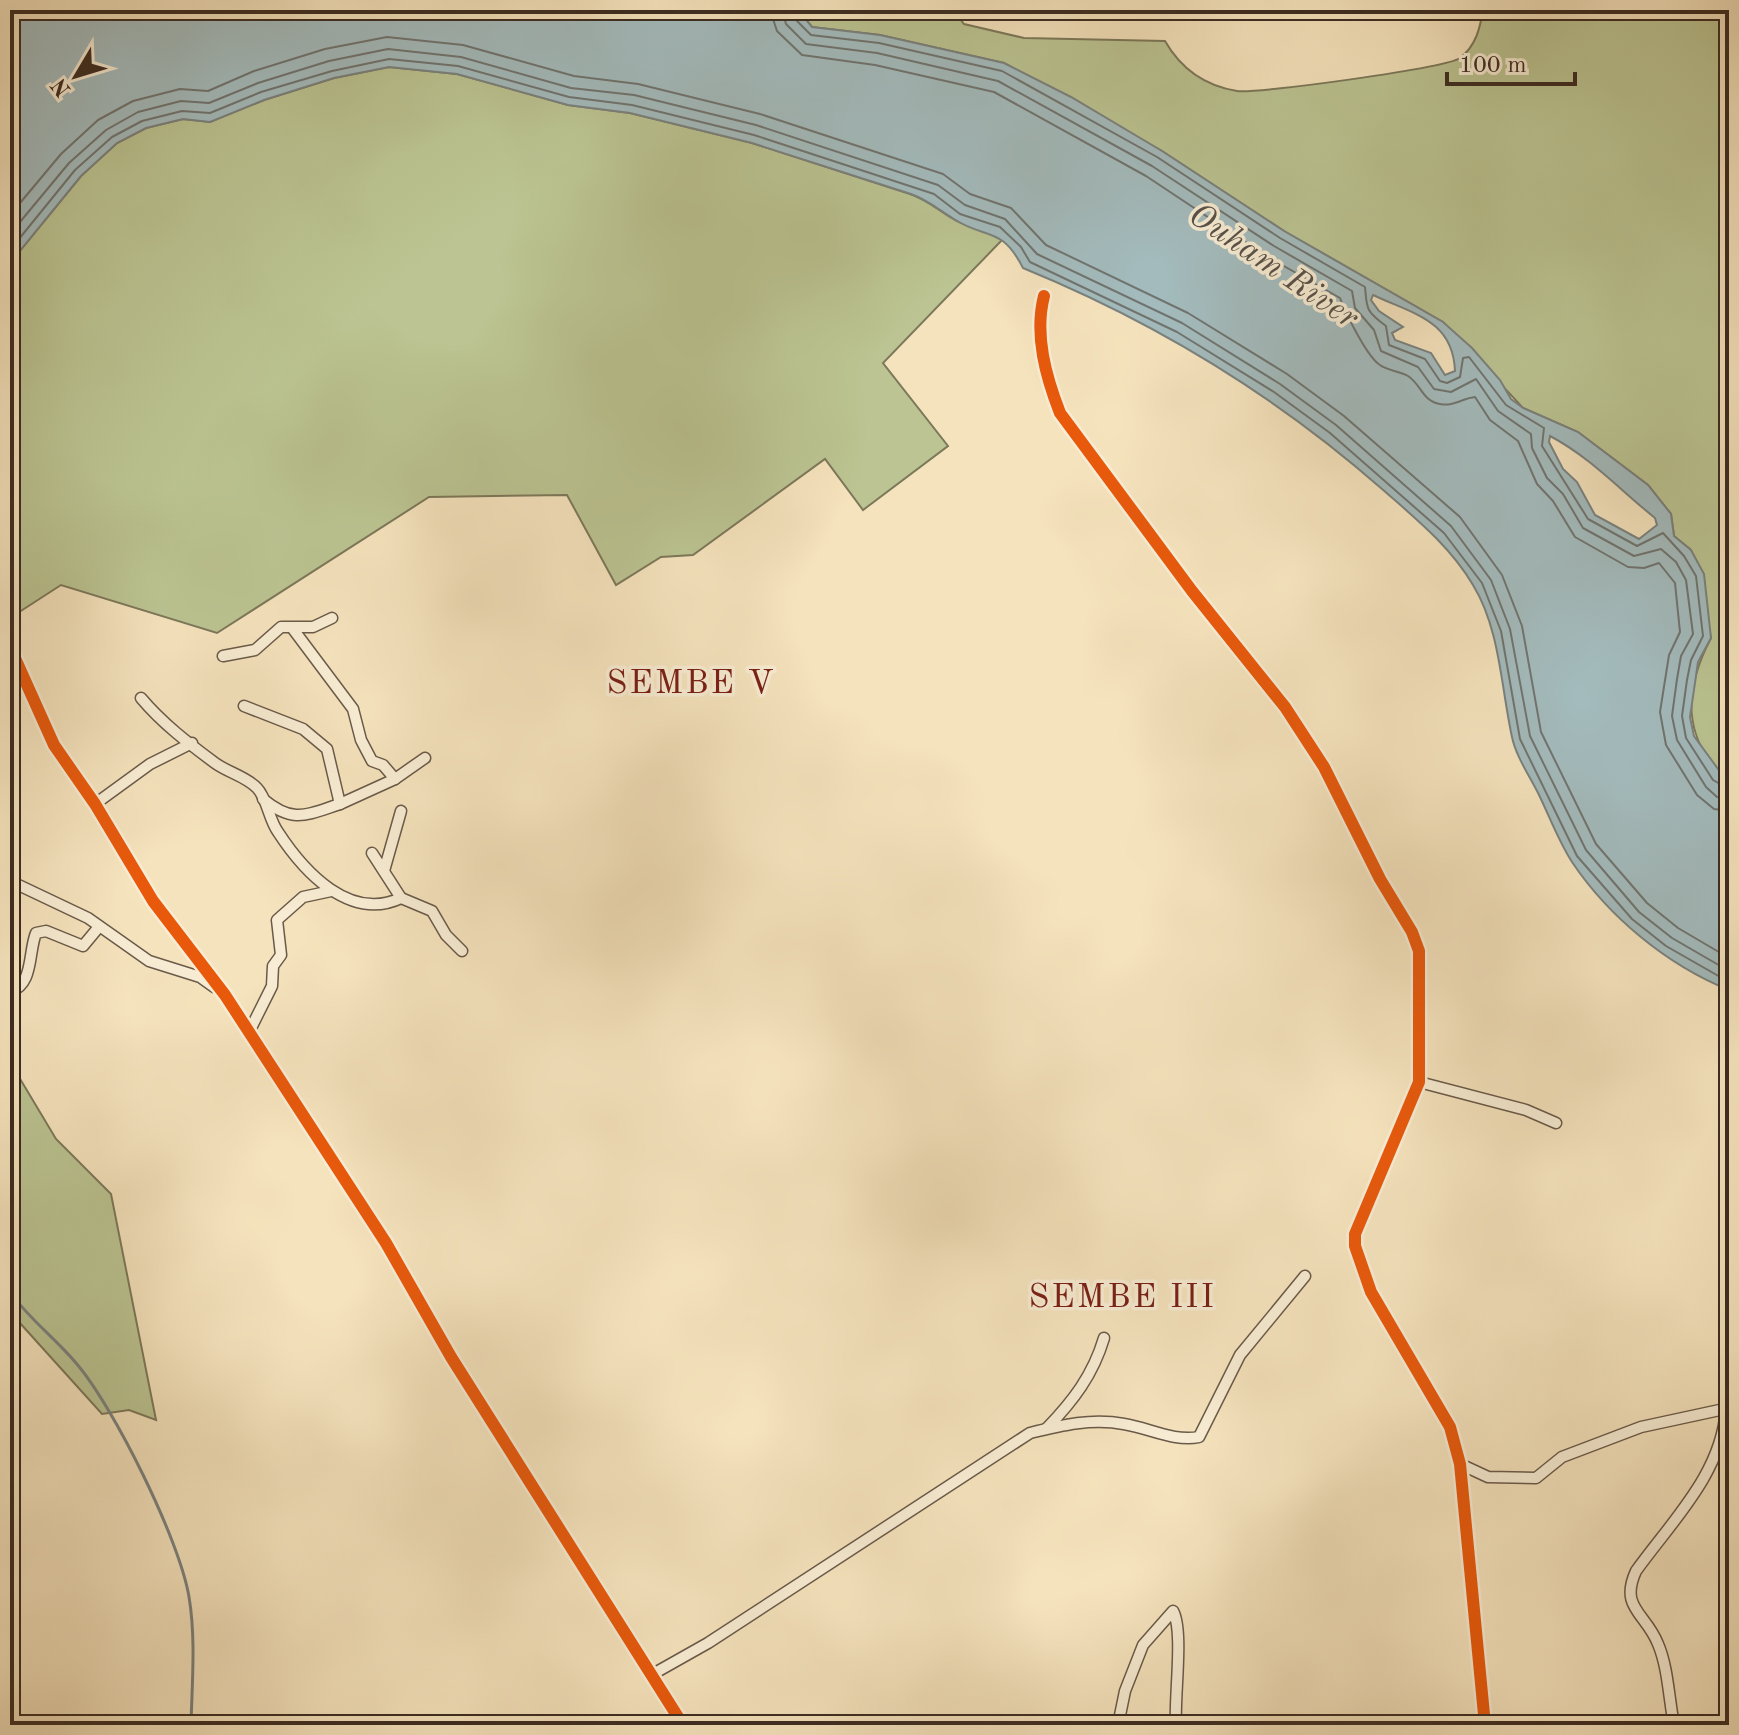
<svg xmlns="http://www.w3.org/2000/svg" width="1739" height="1735" font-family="'Old Standard TT',serif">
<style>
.green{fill:#bbc492;stroke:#7c785a;stroke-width:2}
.water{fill:#a3bbbd;stroke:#7a827f;stroke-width:2;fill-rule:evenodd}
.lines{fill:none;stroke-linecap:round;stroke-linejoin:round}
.shore{stroke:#707470;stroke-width:2}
.stream{stroke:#7a827f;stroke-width:3}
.minor-casing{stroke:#6a5a49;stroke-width:13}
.minor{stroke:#f8edd4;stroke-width:10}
.cycleway-casing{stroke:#f8edd4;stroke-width:17}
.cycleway{stroke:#e8590c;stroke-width:12}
.labels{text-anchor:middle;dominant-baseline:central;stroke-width:7;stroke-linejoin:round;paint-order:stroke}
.water-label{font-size:34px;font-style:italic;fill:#565049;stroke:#f8edd4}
.neighbourhood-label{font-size:34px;letter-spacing:2px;fill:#7a1f14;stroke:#f8edd4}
</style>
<rect width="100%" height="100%" fill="#f5e3bd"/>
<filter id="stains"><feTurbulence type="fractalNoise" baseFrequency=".0025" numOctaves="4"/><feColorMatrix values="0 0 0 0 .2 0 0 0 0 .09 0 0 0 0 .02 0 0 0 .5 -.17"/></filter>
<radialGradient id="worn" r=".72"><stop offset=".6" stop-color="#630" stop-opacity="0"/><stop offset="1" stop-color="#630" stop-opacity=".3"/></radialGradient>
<g class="green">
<path d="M798 10H953L964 24 1024 38 1165 41C1181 69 1206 86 1237 91 1257 94 1446 68 1460 58 1476 46 1480 28 1483 10H1729V784C1683 740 1682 693 1711 638L1691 550 1674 536 1671 514 1648 485 1578 432 1523 408 1443 322 1284 231 1162 151 1004 63 880 35 812 27Z"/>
<path d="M389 67 457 74 568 105 630 113 752 143 910 194C928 200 939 211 955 220 970 229 989 228 1002 240L883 363 948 446 863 510 825 459 693 555 661 557 616 585 567 495 429 497 217 633 61 585 10 618V263L81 176 117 143 146 128 183 119 210 122 264 100 334 78Z"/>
<path d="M10 1062 56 1139 111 1194 156 1420 129 1410 102 1414 10 1312Z"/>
</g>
<path class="water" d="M36 10H798L812 27 880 35 1004 63 1071 97 1162 151 1284 231 1443 322 1472 348 1500 380 1511 399 1523 408 1578 432 1648 485 1671 514 1674 536 1691 550 1704 574 1711 638 1698 662 1690 717 1694 736 1729 784V990C1667 965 1609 917 1572 862 1559 842 1550 818 1540 797 1531 778 1516 757 1512 737 1501 687 1500 629 1473 585 1450 546 1415 518 1382 489 1275 395 1155 322 1023 268 1001 225 986 240 954 219 939 210 928 200 911 194L752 143 630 113 568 105 457 74 389 67 334 78 264 100 210 122 183 119 146 128 117 143 81 176 10 263V27ZM1373 295C1413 314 1453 320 1455 371L1445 375 1431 353 1395 340 1392 333 1403 327 1379 311 1371 300ZM1550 436C1590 457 1620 490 1655 518L1657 525 1639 539 1595 515 1577 482 1563 469 1549 442Z"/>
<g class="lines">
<g class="shore">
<path d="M770 10 777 31 802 55 875 65 994 92 1146 176 1268 257 1340 298C1345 312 1367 357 1380 365 1388 371 1400 371 1408 376 1421 384 1422 401 1440 404 1453 407 1463 398 1475 397L1490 420 1518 441 1537 484 1553 501 1575 537 1628 567 1644 568 1659 563 1675 583 1680 632 1669 655 1660 712 1666 745 1697 795 1714 809 1729 811"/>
<path d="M782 10 786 24 806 44 877 53 998 81 1152 166 1274 246 1352 291 1355 308 1374 330 1381 351 1418 367 1434 389 1451 392 1476 379 1498 411 1531 434 1532 448 1547 478 1563 494 1583 528 1634 556 1661 549 1676 562 1686 580 1693 634 1681 656 1677 679 1672 716 1677 740 1706 787 1717 797 1729 799"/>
<path d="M792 10 794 18 811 35 879 43 1002 71 1157 157 1280 238 1365 287C1367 308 1365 311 1386 326L1389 345 1425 359 1440 381 1447 383 1460 377 1463 358 1469 357 1506 405 1544 428 1542 446 1588 519 1637 546 1663 533 1684 556 1696 576 1703 636 1691 660 1687 680 1682 716 1686 738 1713 780 1729 789"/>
<path d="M10 215 61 154 98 120 133 101 180 89 208 91 254 71 325 49 387 37 463 45 574 76 638 84 760 114 943 174 970 194 1011 208 1046 245 1188 313 1287 374 1344 416 1460 517 1502 575 1522 626 1541 732 1596 844 1647 903 1678 928 1729 958"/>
<path d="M10 234 69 163 106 130 138 112 181 101 209 103 258 83 329 61 388 49 461 57 571 88 634 95 756 125 938 185 965 205 1005 219 1037 254 1182 323 1280 384 1336 425 1451 526 1491 580 1510 629 1530 736 1586 850 1639 912 1672 938 1729 971"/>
<path d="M10 250 75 170 112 137 142 121 182 111 210 113 261 92 332 71 389 59 458 66 569 97 632 105 754 135 934 194 960 214 1000 227 1021 247 1030 262 1177 332 1274 392 1330 433 1444 533 1482 583 1501 631 1520 739 1577 856 1632 919 1666 946 1729 982"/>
</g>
<path class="stream" d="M10 1292C29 1319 55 1338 76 1363 114 1407 180 1541 189 1597 196 1638 192 1684 191 1725"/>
<defs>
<g id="minor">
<path d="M1044 296C1034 335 1046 377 1060 413L1192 591 1285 707 1324 767 1380 879 1412 932 1419 951V1082L1355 1234V1246L1371 1292 1450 1427 1460 1464 1485 1725"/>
<path d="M293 629 353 709 361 740 372 761 383 765 395 779"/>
<path d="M10 647 54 745 95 804 153 901 225 995 386 1243 451 1357 683 1725"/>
<path d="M223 656 255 650 281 627H313L332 618"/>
<path d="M141 698C162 723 188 743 215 763 227 772 247 777 257 788 267 798 269 820 278 832 304 872 350 922 401 898L432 911 446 935 462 951"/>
<path d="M244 706 303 729 327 749 340 804C306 815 293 824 263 799"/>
<path d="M95 804 150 764 192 743"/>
<path d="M340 804 395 779 425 758"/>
<path d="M372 853 401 898"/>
<path d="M384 871 401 811"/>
<path d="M10 881 88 918 149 961 200 977 214 987"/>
<path d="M10 992C34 984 28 953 36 933L46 931 83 946 98 928"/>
<path d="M249 1032 272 986 273 966 281 955 277 920 303 897 331 891"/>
<path d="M1419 1082 1526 1110 1556 1123"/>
<path d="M1047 1428C1073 1401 1093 1375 1104 1338"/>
<path d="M1460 1464 1488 1477 1536 1478 1562 1457 1641 1427 1729 1408"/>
<path d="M653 1674 708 1643 1030 1433C1062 1425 1092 1418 1124 1424 1149 1428 1174 1442 1199 1437L1240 1355 1305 1276"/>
<path d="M1118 1725 1125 1691 1143 1645 1173 1611C1184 1631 1174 1697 1176 1725"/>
<path d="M1674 1725C1669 1700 1668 1667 1658 1644 1646 1613 1619 1608 1636 1571 1672 1521 1722 1473 1726 1409"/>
</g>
</defs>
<use href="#minor" class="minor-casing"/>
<use href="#minor" class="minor"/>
<defs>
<g id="cycleway">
<path d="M1044 296C1034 335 1046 377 1060 413L1192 591 1285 707 1324 767 1380 879 1412 932 1419 951V1082L1355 1234V1246L1371 1292 1450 1427 1460 1464 1485 1725"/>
<path d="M10 647 54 745 95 804 153 901 225 995 386 1243 451 1357 683 1725"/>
</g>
</defs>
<use href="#cycleway" class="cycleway-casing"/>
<use href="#cycleway" class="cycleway"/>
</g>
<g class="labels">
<g class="water-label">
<text transform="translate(1273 267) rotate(34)">Ouham River</text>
</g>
<g class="neighbourhood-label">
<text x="691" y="684">SEMBE V</text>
<text x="1122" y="1298">SEMBE III</text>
</g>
</g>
<rect width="1739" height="1735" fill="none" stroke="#f5e3bd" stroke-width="40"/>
<rect x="12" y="12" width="1715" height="1711" fill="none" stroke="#3c2c22" stroke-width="4"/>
<rect x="20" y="20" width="1699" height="1695" fill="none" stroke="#3c2c22" stroke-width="2"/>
<g transform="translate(76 76) rotate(232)" stroke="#f8edd4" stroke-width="6" paint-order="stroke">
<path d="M0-6L14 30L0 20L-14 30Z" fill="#3c2c22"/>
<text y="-12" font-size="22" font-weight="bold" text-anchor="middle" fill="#3c2c22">N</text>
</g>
<path d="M1447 72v12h128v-12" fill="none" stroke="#3c2c22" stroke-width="4"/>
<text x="1459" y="72" font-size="24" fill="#3c2c22" stroke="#f8edd4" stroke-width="6" paint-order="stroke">100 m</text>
<rect width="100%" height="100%" filter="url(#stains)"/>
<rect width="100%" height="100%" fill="url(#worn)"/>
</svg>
